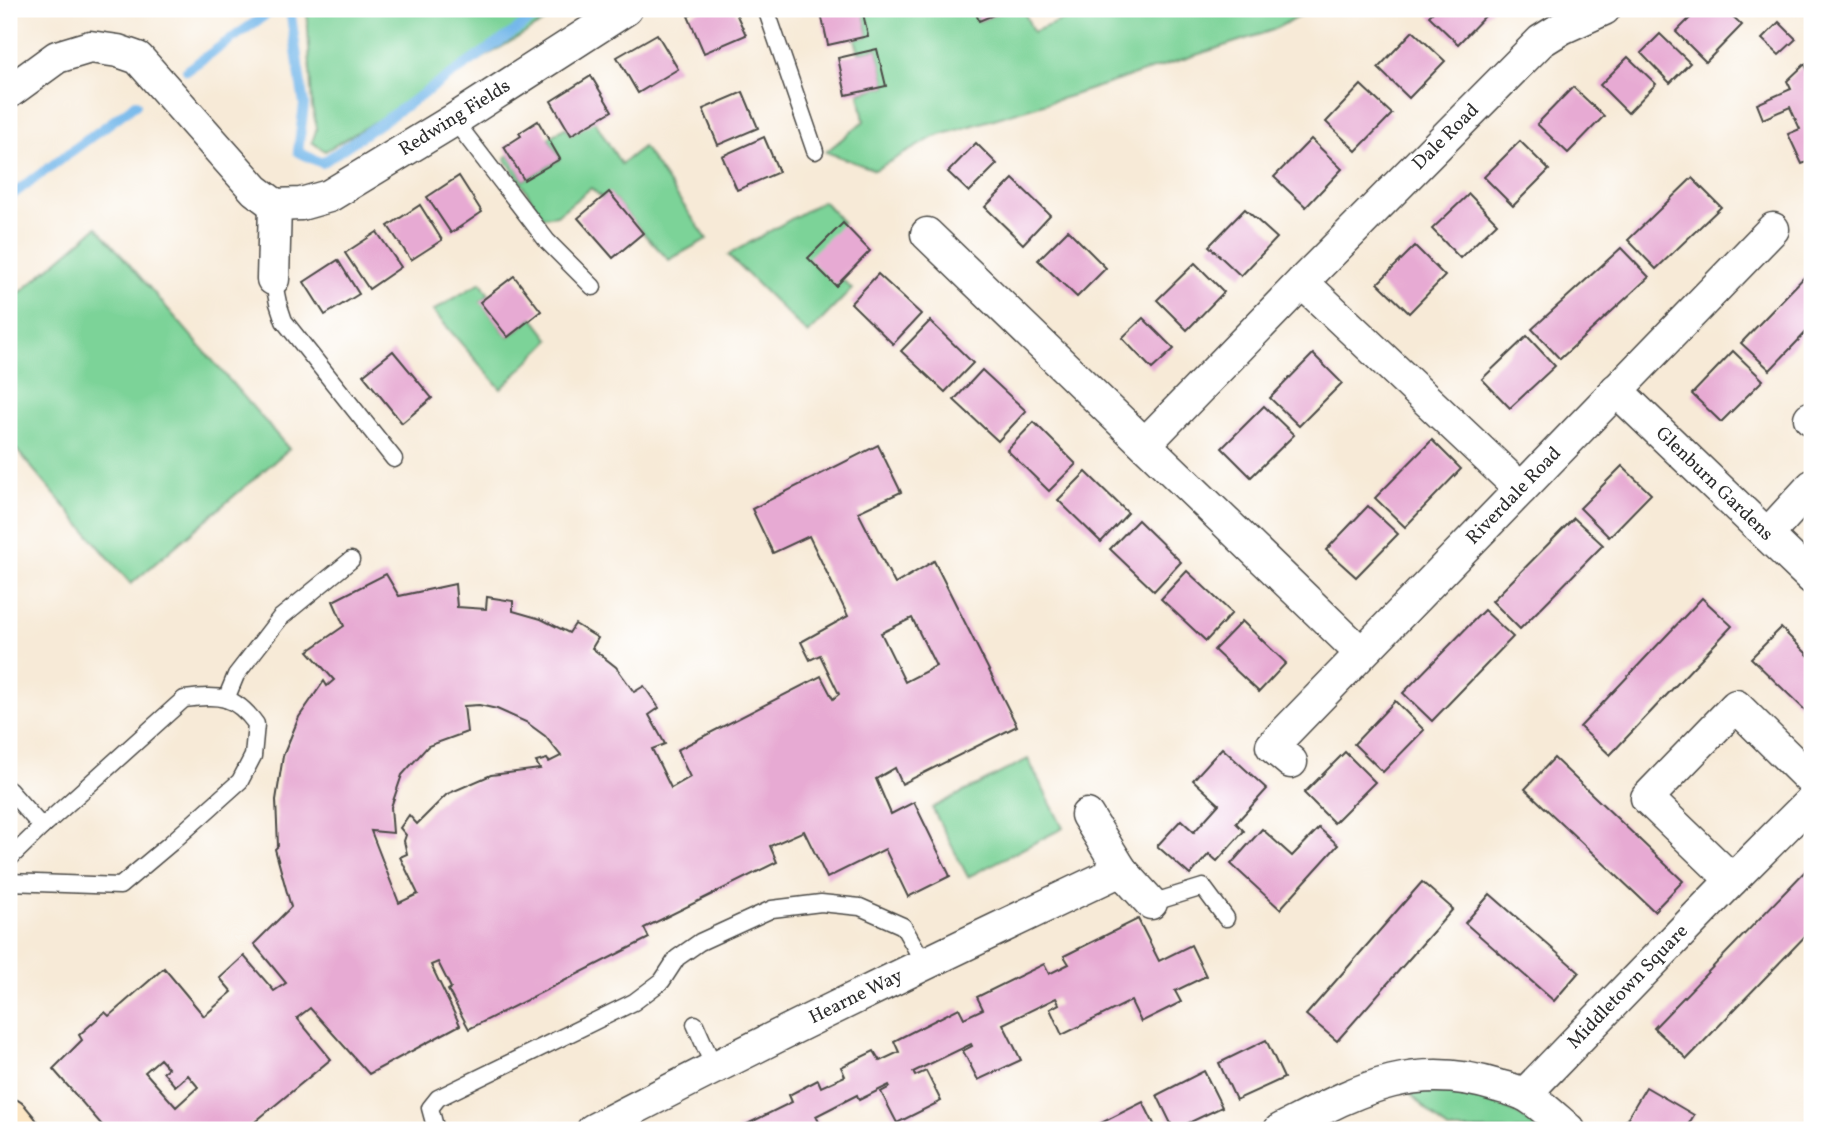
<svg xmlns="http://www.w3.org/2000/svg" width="1821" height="1139" font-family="Vollkorn,serif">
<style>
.green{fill:#7bd398;stroke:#537f62;stroke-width:2}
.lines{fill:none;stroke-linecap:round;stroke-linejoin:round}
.stream{stroke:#74b8ea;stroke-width:10}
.building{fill:#e7aad3;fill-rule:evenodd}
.lane-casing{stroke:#4a4845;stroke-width:19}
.street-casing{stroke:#4a4845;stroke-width:35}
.secondary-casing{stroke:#4a4845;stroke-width:42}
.lane{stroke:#fff;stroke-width:16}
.street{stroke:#fff;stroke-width:32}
.secondary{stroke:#fce6c4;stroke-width:38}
.labels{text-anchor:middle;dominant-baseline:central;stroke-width:5;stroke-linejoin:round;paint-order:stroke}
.street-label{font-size:19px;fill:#2b2b2b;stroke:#fff}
</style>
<rect width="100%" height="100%" fill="#fff"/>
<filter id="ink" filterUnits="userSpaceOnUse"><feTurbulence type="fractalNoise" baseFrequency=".0143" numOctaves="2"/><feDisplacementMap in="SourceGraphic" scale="14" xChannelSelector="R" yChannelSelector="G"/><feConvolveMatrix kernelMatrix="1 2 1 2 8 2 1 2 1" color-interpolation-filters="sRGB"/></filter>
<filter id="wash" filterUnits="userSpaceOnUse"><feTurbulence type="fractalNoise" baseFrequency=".00686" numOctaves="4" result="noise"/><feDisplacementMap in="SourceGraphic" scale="28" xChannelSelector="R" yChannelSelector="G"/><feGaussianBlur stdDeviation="1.57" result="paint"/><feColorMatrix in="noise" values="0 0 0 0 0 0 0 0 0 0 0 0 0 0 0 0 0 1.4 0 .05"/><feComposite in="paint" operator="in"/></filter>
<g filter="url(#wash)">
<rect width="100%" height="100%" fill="#f7ead7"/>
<g class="green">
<path d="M307 9H566L325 151 312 142 317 128 312 107Z"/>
<path d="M862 9H974L979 21 1008 9H1023L1033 32 1089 9H1312L1273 30 1070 96 934 137 875 170 826 152 864 121 859 93 886 86 877 49 859 53 855 39 868 36Z"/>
<path d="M594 120 621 164 643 147 707 239 669 260 643 233 609 193 602 198 591 188 557 215 543 217 505 158 509 155 524 180 560 159 548 138 566 127 571 135Z"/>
<path d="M823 201 843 223 842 279 852 289 808 334 728 255Z"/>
<path d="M97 227 289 449 131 584 9 441V302Z"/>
<path d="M481 282 489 295 481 302 508 337 533 318 550 340 501 389 433 311Z"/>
<path d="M1028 759 1063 828 968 877 932 808Z"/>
<path d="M1447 1091C1481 1096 1514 1108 1540 1130H1448L1409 1093Z"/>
</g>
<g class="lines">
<g class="stream">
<path d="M290 9 304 105 298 152 322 163 531 20 550 9"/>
<path d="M187 70 274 9"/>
<path d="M9 197 136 104"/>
</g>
</g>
<g id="blocks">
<g class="building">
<path d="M703 9H734L746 35 704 53 688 16Z"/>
<path d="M820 9H862L868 36 828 45Z"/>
<path d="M974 9H1008L979 21Z"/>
<path d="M1436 9H1492L1458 44 1429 16Z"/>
<path d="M1699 9H1725L1742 25 1706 62 1676 32Z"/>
<path d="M1779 22 1796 39 1779 55 1762 39Z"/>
<path d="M1413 31 1445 61 1409 98 1378 68Z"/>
<path d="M657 34 678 69 638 93 617 57Z"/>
<path d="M1660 34 1690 63 1670 83 1641 53Z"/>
<path d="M877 49 886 86 846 95 838 58Z"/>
<path d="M1628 57 1656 84 1628 113 1600 85Z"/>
<path d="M1805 64 1812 82V160L1802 164 1788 134 1800 129 1790 107 1763 119 1757 104 1791 89 1787 81Z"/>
<path d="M591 76 612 111 571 135 551 101Z"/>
<path d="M1361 85 1392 114 1356 151 1326 122Z"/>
<path d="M1573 87 1604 116 1568 153 1537 124Z"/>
<path d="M743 92 758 128 718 145 703 109Z"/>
<path d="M538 121 560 159 524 180 504 147 521 136 519 133Z"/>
<path d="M764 137 779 172 737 190 722 156Z"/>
<path d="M1311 139 1342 169 1306 207 1274 177Z"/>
<path d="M1520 141 1549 170 1513 206 1484 177Z"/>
<path d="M976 143 997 164 969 192 948 172Z"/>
<path d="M459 176 482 212 451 233 427 197Z"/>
<path d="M1692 178 1721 207 1656 269 1628 240Z"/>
<path d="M1013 179 1050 215 1023 244 985 207Z"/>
<path d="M609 192 643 233 613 258 578 218Z"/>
<path d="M1469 194 1497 223 1460 258 1432 229Z"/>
<path d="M420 205 442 240 411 260 388 226Z"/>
<path d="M1245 209 1277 238 1241 276 1209 246Z"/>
<path d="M843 223 870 251 836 286 808 258Z"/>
<path d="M1068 230 1106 268 1077 297 1038 260Z"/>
<path d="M377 232 401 267 369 289 345 253Z"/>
<path d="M1415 246 1445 276 1409 313 1378 283Z"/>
<path d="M1621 248 1649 277 1560 359 1532 329Z"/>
<path d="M338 260 359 294 325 315 304 282Z"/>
<path d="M1195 263 1224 292 1187 330 1157 300Z"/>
<path d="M1812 269V326L1770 370 1741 343Z"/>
<path d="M878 274 921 314 893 344 851 303Z"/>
<path d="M514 276 541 311 508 337 480 302Z"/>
<path d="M1143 318 1174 349 1152 369 1122 338Z"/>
<path d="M930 321 973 363 945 392 901 351Z"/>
<path d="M1527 336 1555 366 1510 408 1482 379Z"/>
<path d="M393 351 432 398 402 423 363 375Z"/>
<path d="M1733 351 1763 380 1721 422 1692 394Z"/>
<path d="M1313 354 1342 383 1299 426 1270 398Z"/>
<path d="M982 370 1026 411 998 441 954 400Z"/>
<path d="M1264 406 1294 435 1251 477 1222 448Z"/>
<path d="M1034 422 1076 464 1049 491 1007 450Z"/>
<path d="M1432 440 1461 469 1405 527 1375 498Z"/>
<path d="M878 445 901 492 858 512 895 584 934 561 1017 726 902 784 895 768 876 779 891 814 914 802 950 876 908 897 885 849 827 878 804 831 770 846 777 862 644 928 649 938 469 1029 448 990 451 988 438 962 431 965 460 1025 369 1074 310 1008 297 1018 331 1059 245 1130H95L102 1125 53 1069 82 1040 79 1035 105 1012 109 1016 164 968 204 1016 232 992 220 978 244 956 274 991 286 983 254 944 291 907 275 849 278 846 276 800 283 756 299 717 324 681 327 686 334 680 308 651 344 626 333 601 386 574 399 596 455 584 457 607 486 609 487 597 513 601V611L541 619 569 633 575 624 598 638 592 648 616 667 634 692 644 686 659 708 649 715 665 744 652 749 671 788 690 777 677 750 821 676 833 699 839 694 820 655 810 660 801 642 848 616 809 536 773 553 752 509ZM912 618 936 666 905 682 881 633ZM479 705 497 709 526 722 545 736 561 756 549 762 547 759 536 762 540 769 491 775 447 794 417 824 409 815 400 828 406 835 404 841 407 854 400 857 418 894 399 903 371 831 393 833 391 807 402 775 428 746 467 732 464 706ZM160 1059 168 1068 163 1072 175 1086 188 1075 198 1087 176 1107 145 1072Z"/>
<path d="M1622 466 1651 494 1609 537 1580 508Z"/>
<path d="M1086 472 1128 513 1101 542 1058 500Z"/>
<path d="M1368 506 1398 534 1356 577 1326 550Z"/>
<path d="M1574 518 1603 545 1520 629 1492 601Z"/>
<path d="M1138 520 1181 562 1154 591 1110 549Z"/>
<path d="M1187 571 1232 613 1206 641 1161 599Z"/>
<path d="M1702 598 1732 626 1610 755 1580 727Z"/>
<path d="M1484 610 1513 637 1432 721 1403 693Z"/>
<path d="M1242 621 1286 663 1259 692 1214 650Z"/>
<path d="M1781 628 1812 659V717L1751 658Z"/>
<path d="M1395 701 1424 730 1383 772 1354 744Z"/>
<path d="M1222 748 1267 789 1236 823 1244 831 1217 861 1209 854 1190 875 1157 846 1181 820 1194 832 1219 804 1193 780Z"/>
<path d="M1345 752 1375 782 1334 823 1304 793Z"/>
<path d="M1554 758 1683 881 1654 911 1525 789Z"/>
<path d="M1319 828 1338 845 1280 909 1231 864 1262 829 1292 856Z"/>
<path d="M1812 864V929L1687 1059 1654 1028Z"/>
<path d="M1422 882 1453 909 1337 1041 1306 1015Z"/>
<path d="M1490 894 1579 972 1554 1001 1465 923Z"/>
<path d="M1138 919 1159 961 1191 945 1206 976 1175 991 1181 1002 1141 1022 1131 1001 1062 1035 1050 1009 1059 1004 1056 998 1003 1024 1021 1060 978 1080 963 1051 972 1046 971 1044 913 1072 915 1076 926 1071 941 1101 897 1123 881 1092 890 1087 889 1085 859 1100 857 1095 816 1116 823 1130H735L792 1102 789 1095 818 1080 821 1087 845 1076 841 1067 874 1051 880 1061 899 1052 894 1041 959 1008 964 1018 983 1009 977 997 1044 964 1049 974 1069 964 1064 956Z"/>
<path d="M1266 1040 1284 1078 1236 1100 1219 1063Z"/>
<path d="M1204 1071 1222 1107 1174 1130 1157 1095Z"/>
<path d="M1646 1087 1694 1115 1685 1130H1640L1625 1122Z"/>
<path d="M1143 1102 1157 1130H1099L1097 1125Z"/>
</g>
</g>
</g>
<g filter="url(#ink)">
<use href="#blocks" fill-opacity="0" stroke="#4a4845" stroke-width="2"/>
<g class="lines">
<defs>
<g id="lane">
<path d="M766 9 815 151"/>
<path d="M454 120 547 241 593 287"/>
<path d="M273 279 278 303 284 321 394 459"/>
<path d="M226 699 236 675 280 618 351 560"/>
<path d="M9 790 42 827 9 859"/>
<path d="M9 882 120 886 171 843 240 781 253 756 256 724C234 694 219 695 184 699L42 827"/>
<path d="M1151 903 1203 887 1226 918"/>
<path d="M695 1024 714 1067"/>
<path d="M436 1130 430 1108 438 1098 634 1002 662 981 677 958 700 942 772 909 821 903 860 907 903 926 924 963"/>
</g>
<g id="street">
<path d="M9 92 57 57 90 47 118 51 138 58 255 190 275 205 301 204 329 196 454 120 626 9"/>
<path d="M927 234 1361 653"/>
<path d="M273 279 275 205"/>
<path d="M1302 282 1521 489"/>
<path d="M1616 390 1812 578"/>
<path d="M1810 418 1812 419"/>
<path d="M1145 444 1302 282 1541 41 1562 28 1604 9"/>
<path d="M1767 535 1812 486"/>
<path d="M1291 762 1272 746 1773 229"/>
<path d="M1087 815 1121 870"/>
<path d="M1732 880 1647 798 1736 706 1812 781"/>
<path d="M1525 1094 1732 880 1812 800"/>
<path d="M593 1130C767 1039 944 954 1121 870L1151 903"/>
<path d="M1280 1130C1355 1092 1411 1058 1498 1086 1506 1088 1515 1090 1523 1094 1537 1100 1557 1120 1569 1130"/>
</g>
<path id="secondary" d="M9 1118 19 1130"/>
</defs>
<use href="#lane" class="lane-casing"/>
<use href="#street" class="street-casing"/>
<use href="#secondary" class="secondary-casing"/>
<use href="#lane" class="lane"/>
<use href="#street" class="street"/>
<use href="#secondary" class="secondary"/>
</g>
</g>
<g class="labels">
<g class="street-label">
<text transform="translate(455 118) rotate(-32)">Redwing Fields</text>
<text transform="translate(1446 137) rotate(-45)">Dale Road</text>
<text transform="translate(1714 484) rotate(44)">Glenburn Gardens</text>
<text transform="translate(1514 496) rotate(-46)">Riverdale Road</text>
<text transform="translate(1628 987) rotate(-46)">Middletown Square</text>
<text transform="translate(856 997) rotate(-26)">Hearne Way</text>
</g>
</g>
<rect width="1821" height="1139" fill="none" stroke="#fff" stroke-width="35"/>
</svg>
